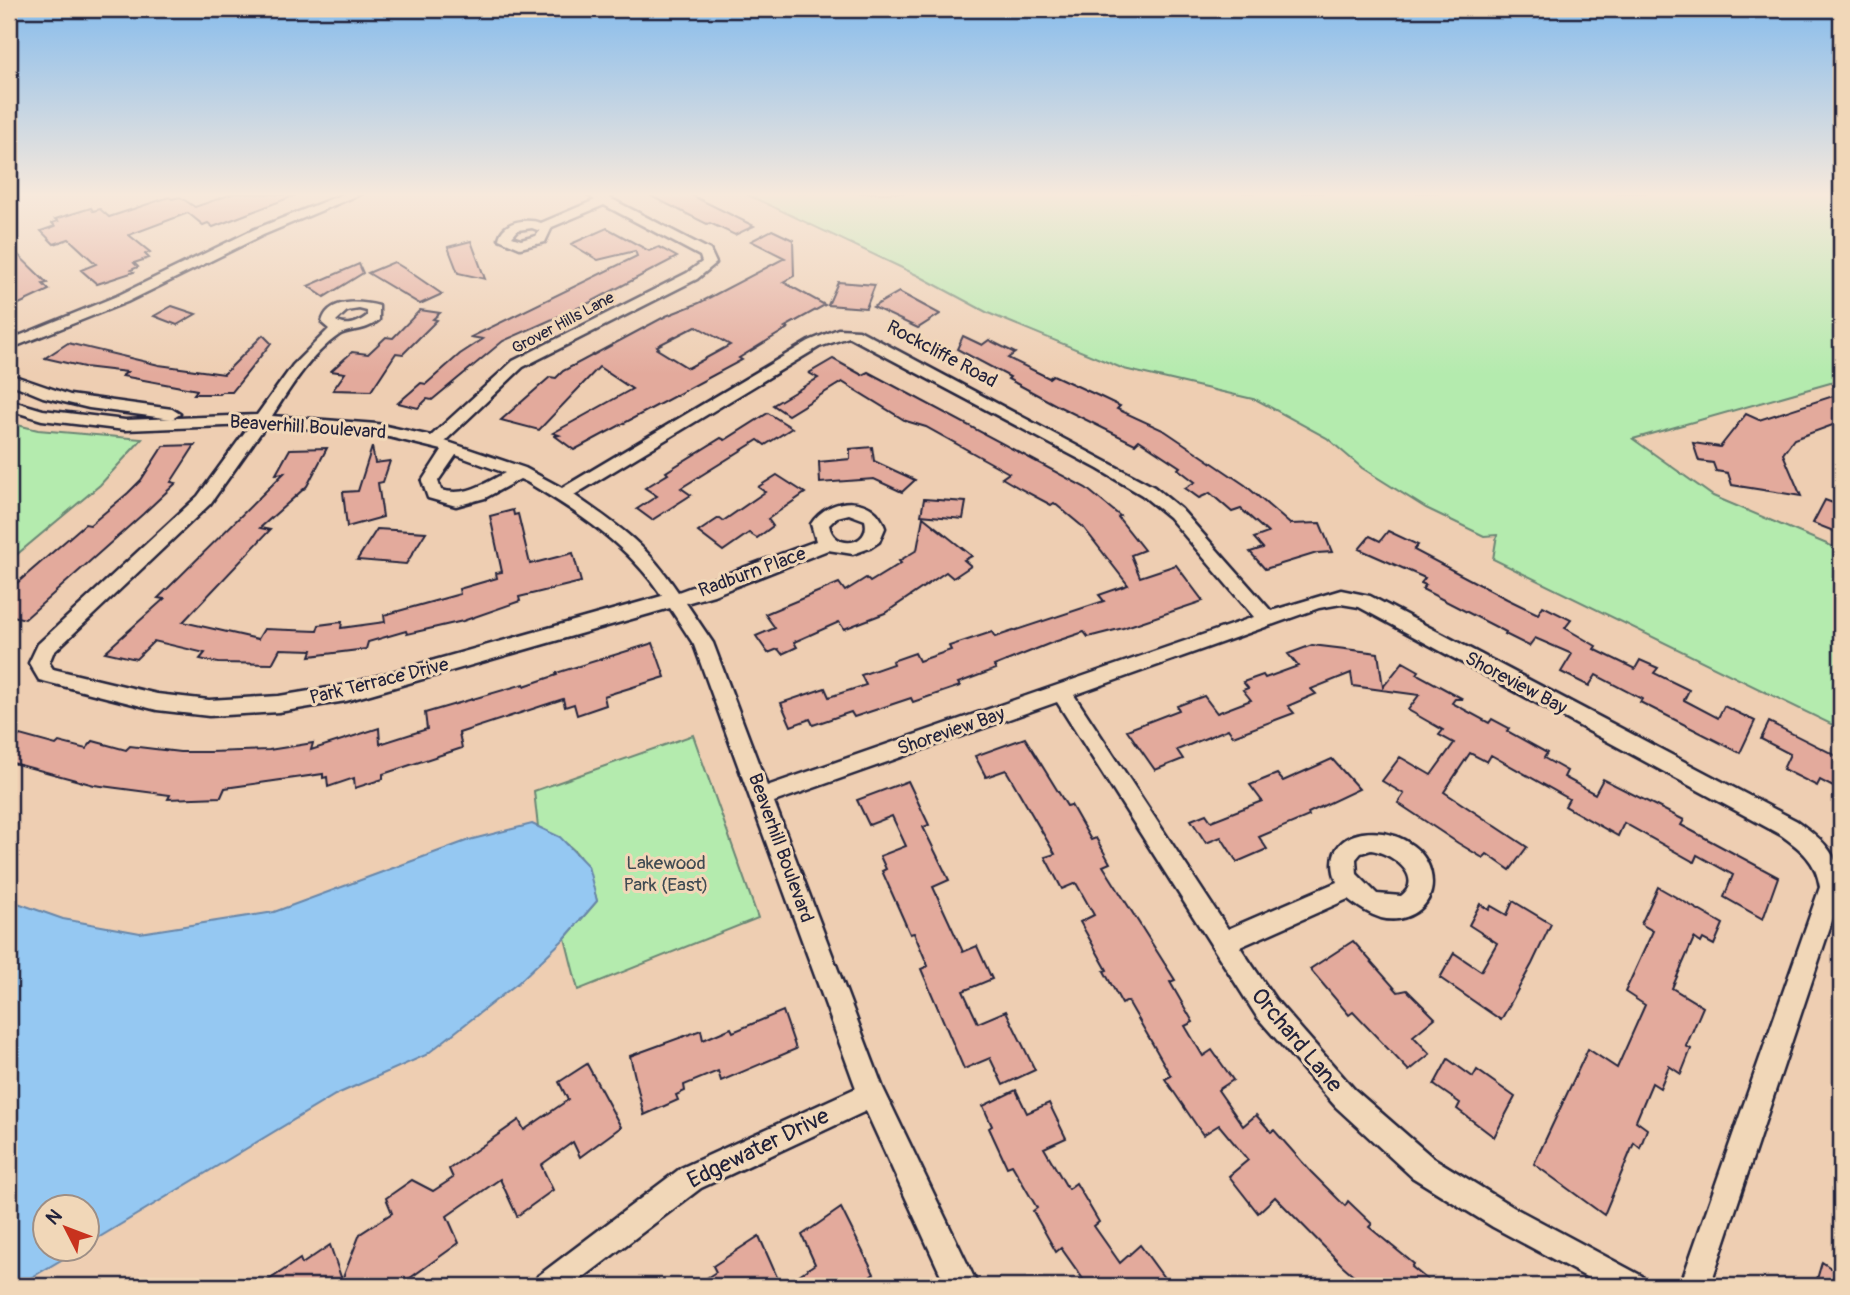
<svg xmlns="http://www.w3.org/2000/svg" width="1850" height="1295" font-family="Pangolin,sans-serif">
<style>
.green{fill:#b4ebae;stroke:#6b8674;stroke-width:2}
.water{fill:#95c8f2;stroke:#6786a9;stroke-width:2}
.building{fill:#e3aa9c;stroke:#22223b;stroke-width:2;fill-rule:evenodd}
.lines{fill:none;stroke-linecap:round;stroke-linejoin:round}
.minor-casing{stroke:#22223b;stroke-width:5}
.minor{fill:#f1d7b8;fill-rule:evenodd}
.labels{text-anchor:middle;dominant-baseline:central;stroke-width:6;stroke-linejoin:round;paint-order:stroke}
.far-street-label{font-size:16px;fill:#22223b;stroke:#f1d7b8}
.street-label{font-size:19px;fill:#22223b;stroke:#f1d7b8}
.park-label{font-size:19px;fill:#3f4a52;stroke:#f1d7b8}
.near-street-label{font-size:23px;fill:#22223b;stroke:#f1d7b8}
</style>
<rect width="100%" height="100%" fill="#eeceb2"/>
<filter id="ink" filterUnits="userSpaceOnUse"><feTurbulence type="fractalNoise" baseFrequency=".0143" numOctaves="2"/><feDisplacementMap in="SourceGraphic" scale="14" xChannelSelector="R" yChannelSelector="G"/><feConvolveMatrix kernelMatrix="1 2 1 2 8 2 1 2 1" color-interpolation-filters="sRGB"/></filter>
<g filter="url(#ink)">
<g class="green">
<path d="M744 193H1841V380L1633 439 1713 496 1841 550V729L1493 559 1497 535 1484 536 1426 508 1362 468 1327 438 1257 400 1124 369 988 313 919 276Z"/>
<path d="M9 423 38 430 142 439 100 485 9 561Z"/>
<path d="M693 735 758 918 578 990 565 938 597 901C586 859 578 846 538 827L534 791Z"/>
</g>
<path class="water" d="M532 824 560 837 588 866 597 901 565 938 519 982 426 1055 335 1095 88 1244V1208H46V1250H78L17 1286H9V900L63 919 140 933 274 912 469 840Z"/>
<g class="building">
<path d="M235 193 296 195 213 227 208 223 203 225 188 213 129 235 150 252 145 254 149 258 134 263 138 267 131 270 134 272 97 284 81 270 96 264 69 239 54 244 41 231 55 226 52 223 58 221 55 219 91 208 93 211 100 209 109 217 169 197 172 199 180 197 195 207Z"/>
<path d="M645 193H687L754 226 735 235 710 223 707 224Z"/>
<path d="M607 228 649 251 659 247 677 257 589 303 503 341 432 400 427 399 418 408 398 403 421 383 426 384 460 354 483 339 471 337 637 256 635 251 598 260 571 244Z"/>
<path d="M772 230 793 240 794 276 783 282 825 305 785 327 788 328 739 358 742 360 574 450 555 436 559 435 553 433 632 389 599 367 539 430 501 420 550 377 556 378 563 371 666 316 699 303 785 258 751 241ZM696 326 730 345 688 368 657 349 659 348 657 346Z"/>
<path d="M471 241 485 279 458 273 448 247Z"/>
<path d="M9 246 47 283 43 284 49 290 19 304 9 305Z"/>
<path d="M394 262 407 270 442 294 420 304 368 273Z"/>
<path d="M359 264 363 273 324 297 308 286Z"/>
<path d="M838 282 875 285 866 308 828 305Z"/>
<path d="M899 292 923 305 940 314 918 328 873 307Z"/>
<path d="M172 306 196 314 177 325 154 316Z"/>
<path d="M420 310 440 313 433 319 437 320 403 354 396 353 371 391 333 390 345 373 331 371 352 352 368 354 386 337 393 338Z"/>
<path d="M263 335 271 343 232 392H222L220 394H194L197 390 122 376 127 372 84 367 45 358 68 343 159 365 224 374Z"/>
<path d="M963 336 982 345 989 340 1015 353 1008 358 1049 378 1053 375 1101 397 1120 406 1117 409 1165 431 1245 485 1290 524 1320 523 1332 552 1317 553 1265 569 1250 552 1263 548 1254 538 1268 533 1241 509 1232 512 1210 493 1199 498 1185 488 1195 482 1178 469 1180 467 1139 440 1135 444 1058 406 1008 379 1010 377 957 349Z"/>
<path d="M833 359 862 375 868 372 1086 488 1120 516 1118 517 1144 550 1131 555 1140 577 1176 565 1203 601 1123 628 1088 637 1084 632 1051 643 994 666 996 669 958 683 960 686 913 702 911 698 854 717 851 712 813 725 810 719 791 726 781 703 825 688 829 697 866 685 861 675 893 664 892 661 915 653 919 661 951 650 949 646 992 632 995 637 1104 601 1099 595 1128 585 1083 527 1054 503 1051 505 1019 488 1002 478 1009 473 926 427 906 421 842 382 788 415 773 405 818 378 809 373Z"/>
<path d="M1833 396 1841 402V422L1794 439 1783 454 1801 496 1732 485 1728 473 1716 471 1713 463 1699 461 1693 443 1720 447 1746 414 1759 420Z"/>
<path d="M768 413 792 428 765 445 758 440 681 488 691 495 652 520 637 509 657 496 645 488 668 474 666 472 721 438 725 440Z"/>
<path d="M195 445 171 482 176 483 143 514 25 619 9 615V590L85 524 90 525 128 493 141 480 163 446Z"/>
<path d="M372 447 375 463 390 461 383 482 378 483 383 517 347 527 343 492 358 491Z"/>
<path d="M872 447 874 461 915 480 902 492 874 479 820 483 819 462 850 459V449Z"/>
<path d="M327 448 307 486 260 528 270 530 183 622 258 639 264 629 317 631 319 625 342 622 341 628 385 622 384 615 460 594 459 589 497 578 496 573 502 572 490 516 513 510 514 515 518 514 530 564 573 553 581 582 519 597 520 601 463 621 407 634 406 631 368 642 366 649 310 656 312 650 280 649 272 664 218 663 200 659 205 653 154 641 136 659 105 652 164 599 158 598 284 473 276 474 290 449Z"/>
<path d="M777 475 805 493 768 519 773 526 757 538 749 533 723 551 698 532 719 518 723 521 765 492 758 487Z"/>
<path d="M924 499 966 502 963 519 921 515Z"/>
<path d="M1825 500 1841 506V534L1813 523Z"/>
<path d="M923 517 972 556 964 560 971 566 953 578 946 572 885 613 844 629 839 622 794 642 797 647 782 654 778 649 768 653 756 636 775 628 765 614 839 583 845 591 866 578 870 582 901 563 899 561 917 550Z"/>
<path d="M377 529 426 532 406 564 357 560Z"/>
<path d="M1388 531 1418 545 1414 550 1507 599 1538 614 1543 606 1571 620 1565 628 1596 646 1594 649 1635 669 1640 660 1658 668 1654 673 1689 690 1684 700 1718 718 1724 706 1755 721 1740 753 1640 702 1642 699 1596 675 1589 686 1561 672 1572 654 1535 638 1529 646 1505 634 1506 632 1422 589 1426 585 1421 583 1425 578 1359 549 1370 536 1380 541Z"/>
<path d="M653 643 665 677 604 696 606 705 577 715 574 704 565 707 563 699 459 733 462 748 383 774V779L355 788 354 778 328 787 327 777 323 778V774L225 788 221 797 168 799 170 795 94 785 9 762V746L20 735 56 745 59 742 86 749 93 741 126 750 130 746 180 752H209L269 750 313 743 311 750 379 728 380 744 427 729 425 713 524 684V686L557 675 556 673Z"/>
<path d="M1312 645 1378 653 1383 687 1403 662 1419 671 1417 674 1463 699H1455L1452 703 1489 723 1492 719 1509 728 1507 731 1547 753 1544 758 1567 771 1564 777 1595 794 1603 779 1684 820 1681 825 1778 877 1763 919 1724 897 1733 875 1697 855 1694 862 1624 823 1618 836 1565 806 1569 799 1491 755 1487 762 1470 753 1444 792 1527 847 1510 870 1487 854 1483 858 1458 843 1398 803 1404 794 1382 781 1400 757 1431 775 1454 743 1439 735 1443 730 1408 710 1419 695 1353 686 1351 673 1311 689 1316 694 1288 706 1294 713 1233 736 1228 729 1177 750 1183 759 1155 770 1127 730 1179 710 1177 706 1204 696 1217 713 1251 700 1243 690 1248 688 1243 682 1263 675 1265 678 1298 666 1288 654Z"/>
<path d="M1769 722 1841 758V791L1820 780 1817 786 1783 769 1790 754 1761 739Z"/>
<path d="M1025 738 1067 806 1071 805 1091 840 1096 838 1110 863 1103 866 1175 980 1170 982 1193 1022 1185 1026 1203 1056 1212 1050 1233 1080 1218 1090 1243 1126 1256 1115 1271 1132 1274 1130 1311 1172 1345 1206 1348 1201 1372 1224 1369 1227 1414 1264 1412 1267 1435 1286H1366L1343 1266 1275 1197 1258 1213 1229 1176 1248 1160 1219 1125 1203 1135 1165 1079 1171 1076 1128 1001 1122 1004 1104 971 1107 970 1080 922 1094 915 1076 883 1062 889 1045 857 1055 854 1006 770 986 777 975 756Z"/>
<path d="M1332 759 1359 789 1308 813 1309 816 1259 837 1267 849 1237 862 1221 837 1206 843 1191 820 1206 814 1211 821 1262 801 1250 785 1277 774 1283 781Z"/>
<path d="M908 781 929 825 923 827 949 880 933 887 963 952 977 946 992 979 963 991 978 1023 1006 1011 1035 1070 1003 1085 990 1058 964 1069 921 969 928 966 914 933 910 934 882 871 886 869 880 856 906 846 892 816 869 825 857 800Z"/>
<path d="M1658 887 1723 924 1714 945 1703 939 1701 943 1694 938 1672 988 1703 1007 1686 1046 1691 1049 1681 1074 1669 1066 1660 1088 1652 1083 1636 1121 1647 1129 1640 1148 1634 1143 1604 1215 1534 1164 1588 1049 1617 1068 1645 1005 1625 992 1653 931 1641 924Z"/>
<path d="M1513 901 1551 924 1532 964 1501 1020 1440 978 1454 953 1481 971 1497 943 1469 925 1480 904 1489 910 1491 906 1507 915Z"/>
<path d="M1353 941 1398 992 1407 990 1435 1018 1413 1036 1430 1054 1409 1071 1353 1012 1349 1015 1310 969Z"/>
<path d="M783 1011 796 1049 721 1081 718 1071 684 1085 685 1091 676 1095 678 1100 644 1115 630 1056 701 1030 703 1040 731 1028 733 1032Z"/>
<path d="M1448 1059 1473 1077 1477 1070 1515 1097 1494 1137 1457 1109 1460 1103 1434 1085Z"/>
<path d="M587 1064 621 1127 580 1157 573 1142 541 1165 553 1190 517 1216 500 1179 447 1216 459 1243 399 1286H260L300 1259 302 1264 330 1245 342 1280 360 1234 392 1213 386 1198 412 1180 433 1191 453 1178 449 1169 519 1120 524 1130 568 1100 559 1082Z"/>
<path d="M1016 1090 1027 1113 1049 1103 1066 1138 1044 1148 1068 1189 1076 1183 1099 1222 1094 1226 1120 1263 1140 1245 1170 1286H1088L1061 1248 1056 1252 1033 1211 1037 1208 1012 1165 1007 1167 989 1128 992 1126 983 1106Z"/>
<path d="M841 1208 874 1274 856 1286H783L815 1264 802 1235Z"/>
<path d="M759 1236 781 1286H694L716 1272 713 1266Z"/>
<path d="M1822 1262 1841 1275V1286H1815Z"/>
</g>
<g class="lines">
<defs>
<g id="minor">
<path d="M346 193H363L263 235 127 302 9 349V340L117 296 255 229Z"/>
<path d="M585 193H600L710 250 716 263 697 279 523 367 445 441 525 468 562 488 809 341 838 329 859 330 1154 487 1181 509 1271 611 1341 590 1370 596 1797 821C1826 842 1841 856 1841 894L1710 1286H1680L1820 887C1816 861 1802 850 1781 835L1359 607 1341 604 1319 608 1074 695 1228 929 1337 882C1310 813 1431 818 1432 883 1432 909 1405 924 1381 918 1369 914 1358 907 1348 899L1240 947 1275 999 1354 1089 1432 1157 1513 1207 1642 1276 1647 1286H1603L1493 1227 1412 1177 1336 1107 1257 1017 1057 702 774 802 883 1088 978 1286H946L866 1111 701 1188 572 1286H533L538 1276 681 1168 856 1088 694 645 670 608 346 701 279 712 209 716 157 710 39 680 29 663 38 644 198 496 250 425 125 430 42 420 9 410V400L43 410 125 420 257 415 293 365 329 329 322 323C327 298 360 301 379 306V320C364 333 349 328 339 335 311 354 290 388 272 416L377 424 431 436 513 361 687 273 702 262 700 256 604 205 552 227 545 242 520 248 499 239C502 221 526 218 541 223L595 200ZM532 228 540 231 536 236 521 240 512 237 518 230ZM359 309 367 311V316C358 323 347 328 336 321L347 311ZM849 337 1098 469 1142 495 1169 517 1254 617 767 786 713 643 686 603 714 595 828 550 853 554 870 548 879 542 885 528C874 493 829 496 811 524L816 541 678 592C646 544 620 527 574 495L819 347ZM266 425 377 434 442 450 422 481 428 498 456 506 485 498 520 479 527 482C579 513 628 545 662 596L346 685 279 696 209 700 157 694 53 669 49 663 53 653 210 504ZM456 455 505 473C483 484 466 497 441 490L438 481ZM849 514 865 520C872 545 834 552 829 525L837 517ZM1371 850C1390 852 1426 877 1401 896L1377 894 1357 874 1356 859 1361 853Z"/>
<path d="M9 374 70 395 172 409 180 414 172 419 89 408 43 397 9 383Z"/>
</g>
</defs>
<use href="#minor" class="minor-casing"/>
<use href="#minor" class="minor"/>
</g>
</g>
<linearGradient id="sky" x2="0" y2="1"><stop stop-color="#87bcec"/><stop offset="0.52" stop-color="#f7e9dc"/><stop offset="1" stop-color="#f7e9dc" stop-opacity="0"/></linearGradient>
<rect width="1850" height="374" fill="url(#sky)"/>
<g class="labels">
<g class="far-street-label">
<text transform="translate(563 323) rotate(-28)">Grover Hills Lane</text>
</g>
<g class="street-label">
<text transform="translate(942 354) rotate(28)">Rockcliffe Road</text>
<text transform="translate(308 427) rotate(4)">Beaverhill Boulevard</text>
<text transform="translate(752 572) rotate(-20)">Radburn Place</text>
<text transform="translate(379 681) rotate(-14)">Park Terrace Drive</text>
<text transform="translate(1516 683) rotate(28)">Shoreview Bay</text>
<text transform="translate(951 731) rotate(-19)">Shoreview Bay</text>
<text transform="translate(781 848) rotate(70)">Beaverhill Boulevard</text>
</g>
<g class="park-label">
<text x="666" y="863">Lakewood<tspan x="666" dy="22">Park (East)</tspan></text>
</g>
<g class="near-street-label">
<text transform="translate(1297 1040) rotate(50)">Orchard Lane</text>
<text transform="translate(758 1148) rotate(-26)">Edgewater Drive</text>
</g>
</g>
<rect width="1850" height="1295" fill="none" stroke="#f1d7b8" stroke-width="35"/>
<rect x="18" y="18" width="1815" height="1260" fill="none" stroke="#22223b" stroke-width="2.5" filter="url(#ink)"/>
<g transform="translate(66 1228) rotate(312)"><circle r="33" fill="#f1d7b8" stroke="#9e8f86" stroke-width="2"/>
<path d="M0-5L12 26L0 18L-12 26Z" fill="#c8321e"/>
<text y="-10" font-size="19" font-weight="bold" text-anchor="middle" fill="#22223b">N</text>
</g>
</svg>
